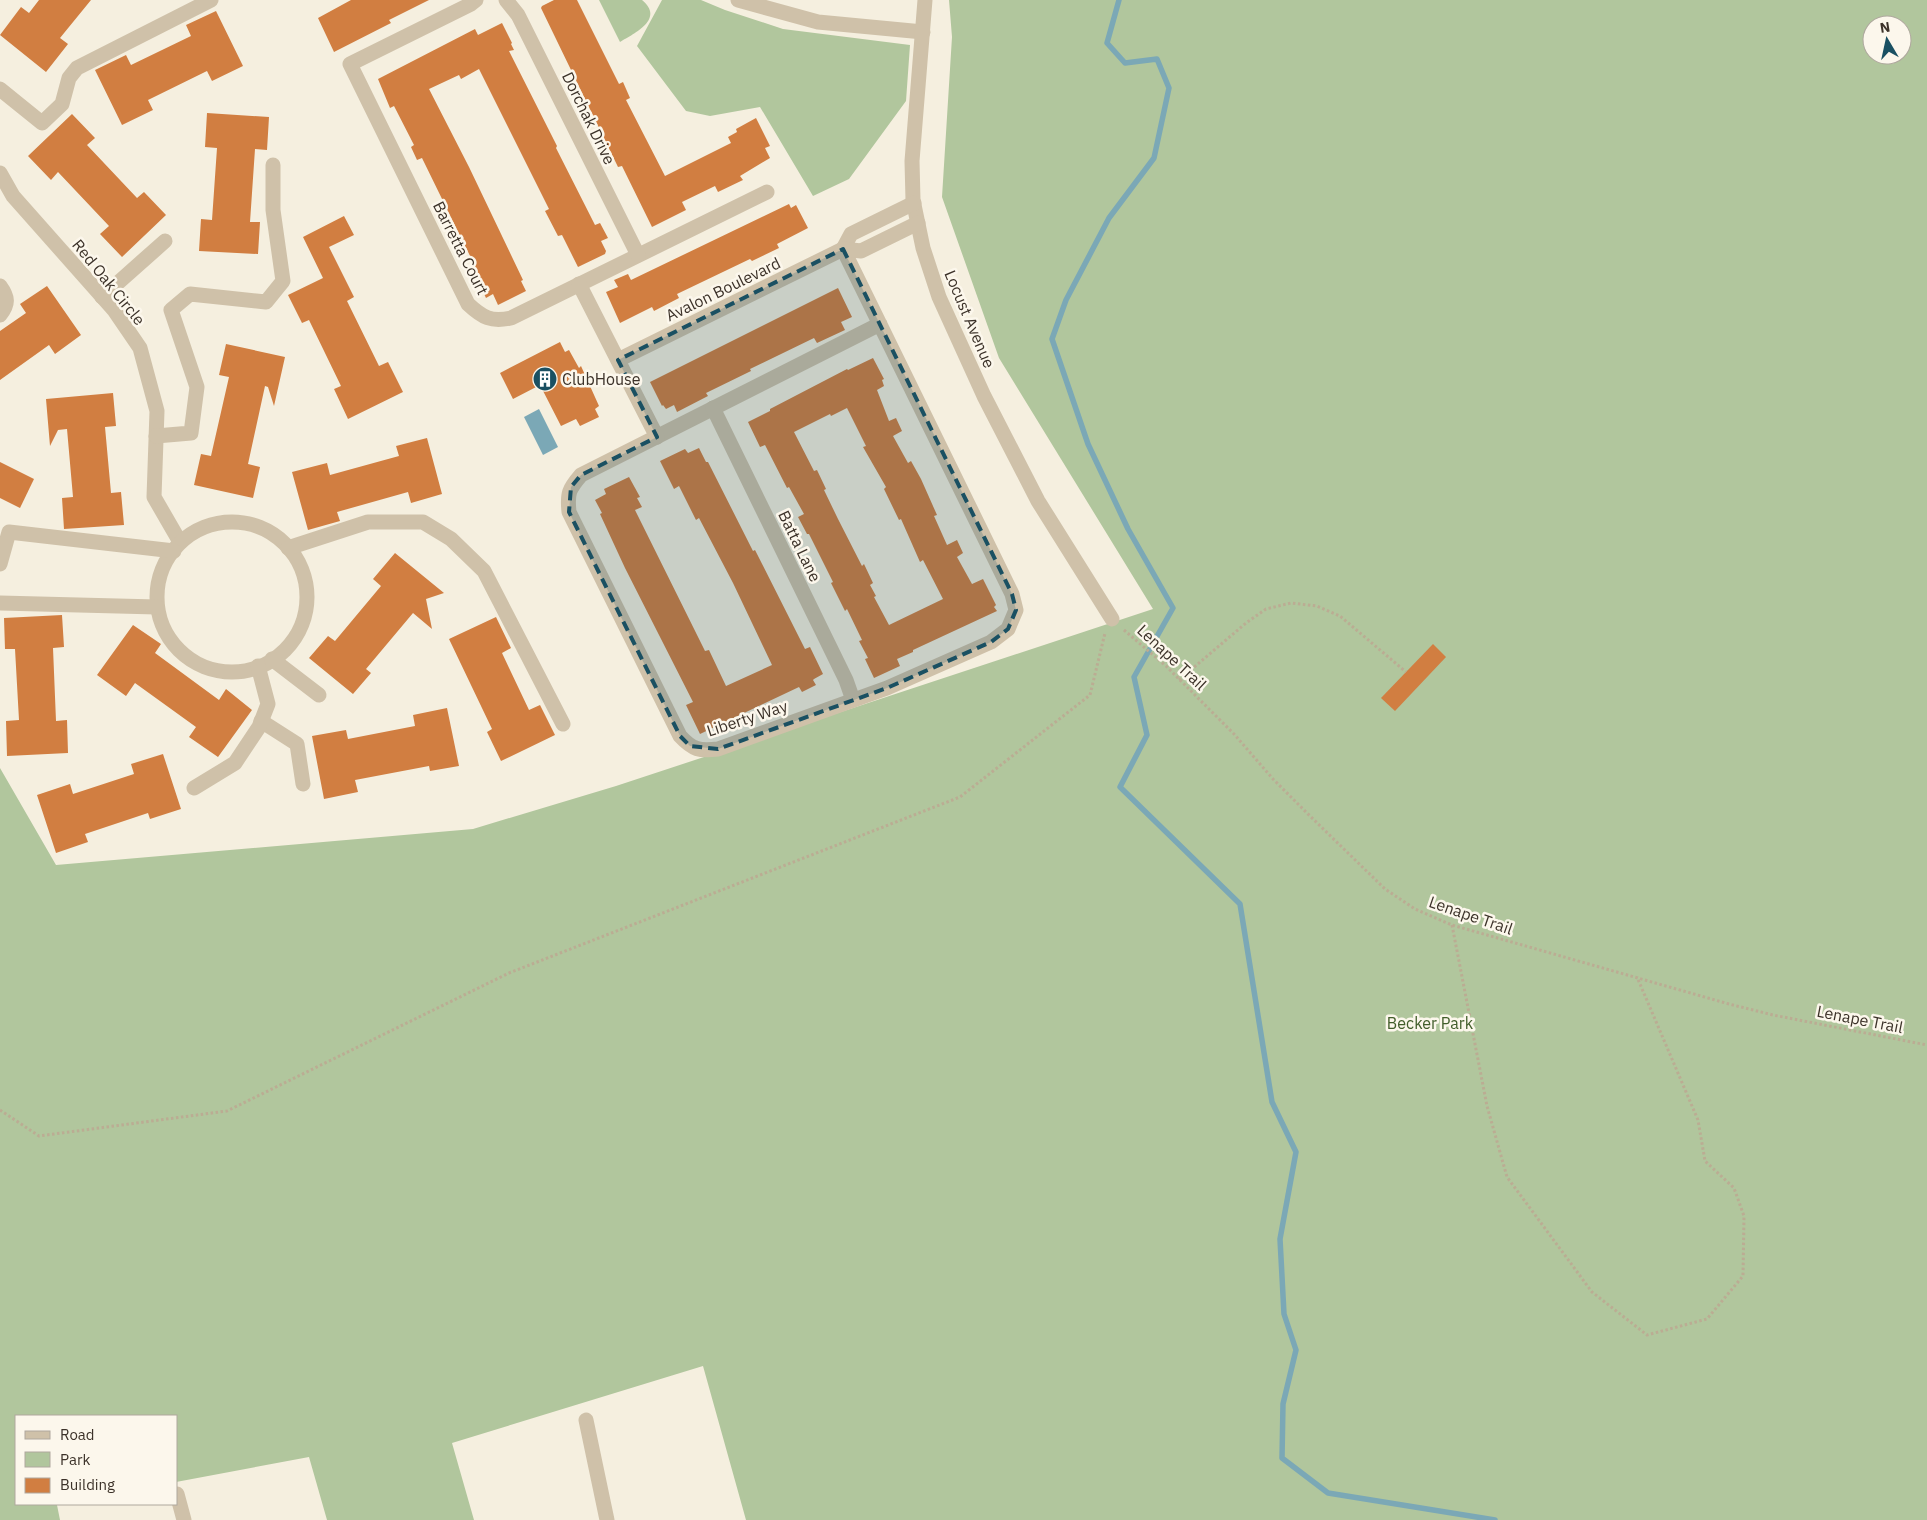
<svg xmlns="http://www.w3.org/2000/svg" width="1927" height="1520" font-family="'IBM Plex Sans',sans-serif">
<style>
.green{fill:#b1c69d;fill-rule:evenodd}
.water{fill:#7ba8b6}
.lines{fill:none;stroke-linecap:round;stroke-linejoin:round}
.stream{stroke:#7ba8b6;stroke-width:5.5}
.building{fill:#d17e41;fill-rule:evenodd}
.path{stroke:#bbac93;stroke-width:3;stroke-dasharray:2.5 2.5;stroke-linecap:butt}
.minor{stroke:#cfc1a9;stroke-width:15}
.marked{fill:#1a5062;fill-opacity:0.2;stroke:#1a5062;stroke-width:4;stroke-dasharray:10 6;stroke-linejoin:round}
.labels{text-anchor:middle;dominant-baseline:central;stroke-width:5;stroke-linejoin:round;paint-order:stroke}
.street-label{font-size:16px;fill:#3c3229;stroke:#fcf7ec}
.poi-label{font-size:16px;fill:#3c3229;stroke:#fcf7ec;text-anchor:start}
.park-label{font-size:16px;fill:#415d2a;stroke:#fcf7ec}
</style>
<rect width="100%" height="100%" fill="#f5efdf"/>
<g class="green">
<path d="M599 0H642C665 19 635 33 620 42Z"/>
<path d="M662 0H701L725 10 783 29 910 45 906 101 849 179 813 196 760 107 710 116 686 111 637 46Z"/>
<path d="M949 0H1927V1520H746L703 1366 452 1443 474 1520H327L309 1457 176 1482V1416H16V1504H65L57 1505 60 1520H0V768L56 865 473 829 616 786 1153 609 999 358 942 197 952 37ZM1872 25H1902V55H1872Z"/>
</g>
<path class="water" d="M539 409 558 447 543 455 524 417Z"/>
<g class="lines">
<path class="stream" d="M1119 0 1107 43 1125 63 1157 59 1169 88 1154 158 1109 218 1066 300 1052 339 1088 444 1128 529 1173 608 1134 677 1147 735 1120 787 1240 904 1272 1102 1296 1152 1280 1239 1284 1314 1296 1350 1283 1404 1282 1458 1328 1493 1495 1520"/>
</g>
<g class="building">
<path d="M39 0H91L60 38 68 44 46 72 0 35 21 7 29 13Z"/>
<path d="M351 0H429L389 20 391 23 334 52 318 18Z"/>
<path d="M554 0H577L619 84 623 82 630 98 626 100 665 176 731 143 728 137 737 132 736 129 756 118 770 146 765 148 770 158 740 176 743 180 718 192 715 186 682 202 686 210 652 227 622 166 618 167 541 8 542 6Z"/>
<path d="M216 11 243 66 212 81 207 71 148 100 153 110 122 125 95 70 126 55 131 65 191 36 186 25Z"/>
<path d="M502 23 512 43 511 44 514 50 509 51 557 146 556 148 595 225 600 223 608 238 601 241 606 251 605 254 578 267 562 235 558 236 545 211 549 209 479 69 461 79 459 75 429 89 469 167 523 280 521 281 526 291 498 305 493 294 486 298 472 268 475 266 444 203 422 158 417 160 411 147 414 145 394 106 390 108 378 79 475 29 478 35Z"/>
<path d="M207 113 269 117 267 150 255 149 250 222H260L258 254 199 251 201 219 212 220 217 148 205 147Z"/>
<path d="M72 114 95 138 87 145 137 198 144 192 166 215 122 257 100 234 109 226 58 172 51 180 28 156Z"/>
<path d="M789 204 791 208 796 205 808 228 777 244 779 248 752 261 750 259 677 294 679 298 654 311 652 307 620 323 606 292 618 287 614 280 628 274 631 280Z"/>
<path d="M344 216 354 235 329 247 354 297 347 301 379 366 388 362 403 392 348 419 334 389 341 386 309 320 302 323 288 295 323 278 303 237Z"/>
<path d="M47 286 81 335 55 354 49 345 0 380V331L26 313 20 304Z"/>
<path d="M838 288 852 317 841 322 845 330 817 343 814 338 750 369 751 371 706 393 708 396 677 412 674 405 666 409 663 405 662 406 650 382Z"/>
<path d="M560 342 565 352 569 350 579 368 581 366 599 406 595 409 599 417 580 426 576 419 561 426 540 385 513 399 500 373Z"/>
<path d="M226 344 285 357 274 406 268 387 265 386 248 464 260 467 253 498 194 485 201 454 211 456 229 377 219 375Z"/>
<path d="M873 358 884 379 882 380 884 386 877 390 889 421 896 418 902 431 893 436 908 463 911 461 921 479 937 515 934 516 947 545 957 540 963 553 957 557 972 584 983 579 996 605 994 607 997 611 913 650V652L897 659 900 666 874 678 865 659 868 658 859 641 862 640 847 609 845 611 831 583 833 582 809 534H807L798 517 804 514 789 487 787 488 765 445 760 447 748 422 770 411V409L847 369 848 370ZM847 408 866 446 863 447 886 487 884 489 899 520 901 519 920 562 923 560 943 599 889 625 874 597 876 596 870 585 873 583 864 564 862 566 838 519 824 490 826 489 817 470 814 471 794 432 830 414 831 416Z"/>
<path d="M113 393 116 426 105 427 111 493 121 492 124 525 64 529 62 498 73 497 67 429 58 430 50 446 46 399Z"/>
<path d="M427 438 442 494 411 503 408 492 337 512 340 521 308 530 292 472 327 463 330 475 399 456 396 446Z"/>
<path d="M699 448 706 462H708L753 551 755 550 805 649 810 647 823 674 814 679 813 680 816 685 802 692 799 687 700 734 686 705 693 702 625 568 600 514 602 513 595 500 606 494 604 489 629 477 640 497 637 498 642 507 635 510 705 651 709 650 726 686 772 665 733 583 699 518 696 520 679 486 674 489 660 461 685 449 688 453Z"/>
<path d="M0 462 34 479 20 508 0 498Z"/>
<path d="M395 553 444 593 426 599 432 629 413 613 366 669 371 673 353 694 309 658 328 636 335 641 381 586 373 579Z"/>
<path d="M62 615 64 647 53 648 56 721 67 720 68 753 7 756 6 721 19 720 15 649H5L4 618Z"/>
<path d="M496 617 511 648 502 653 529 710 540 705 555 735 501 761 487 732 492 729 449 639Z"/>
<path d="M133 625 161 644 155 653 219 700 226 689 252 710 218 757 189 737 196 727 135 683 126 696 97 675Z"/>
<path d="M1433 644 1446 657 1395 711 1381 698Z"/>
<path d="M447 708 459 766 430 771 429 766 355 780 358 792 324 799 312 736 346 730 348 739 415 726 413 715Z"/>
<path d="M163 754 181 809 150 819 148 813 85 834 88 842 56 853 37 795 70 784 73 794 134 774 131 764Z"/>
</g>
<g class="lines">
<g class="path">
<path d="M1124 630 1166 666 1234 734 1273 779 1310 816 1385 889 1415 909 1452 925 1729 1004 1773 1015 1927 1045"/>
<path d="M1179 680 1246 623 1266 609 1291 603 1317 606 1340 616 1406 672"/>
<path d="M1452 925 1487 1106 1507 1177 1592 1292 1647 1335 1707 1319 1743 1276 1744 1216 1734 1188 1705 1161 1698 1120 1637 977"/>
<path d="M0 1110 39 1136 227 1111 509 973 960 797 1090 695 1105 633"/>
</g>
<g class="minor">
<path d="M476 0 471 4 350 64 468 304C483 318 491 322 511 318L767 192"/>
<path d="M506 0 518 15 638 255"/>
<path d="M738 0 818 22 923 32"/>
<path d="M925 0 912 161 913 200 923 248 939 297 984 396 1038 501 1112 619"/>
<path d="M0 89 42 123 62 104 69 78 77 68 211 0"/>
<path d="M0 173 13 196 114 310 140 348 157 411 154 497 180 542"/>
<path d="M843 249 1012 594 1016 610 1008 629 991 642 887 688 718 749C699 751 693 750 680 736L569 512C567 493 569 489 581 475L880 324"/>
<path d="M843 249 851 234 914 203"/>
<path d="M579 284 657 437"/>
<path d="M0 286C8 297 9 304 0 315"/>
<path d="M102 297 165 241"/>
<path d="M618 360 843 249 861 251 918 223"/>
<path d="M713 408 846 680 853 700"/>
<path d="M156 436 191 433 197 387 171 310 190 294 266 302 283 281 273 210V165"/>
<circle cx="232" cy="597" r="75"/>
<path d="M288 548 368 522H423L451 539 484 571 563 724"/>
<path d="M0 564 9 532 174 551"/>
<path d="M0 603 157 607"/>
<path d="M272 659 319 695"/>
<path d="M261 721 297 744 303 784"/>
<path d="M194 788 235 763 259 727 268 704 258 666"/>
<path d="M586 1420 607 1520"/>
<path d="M177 1494 184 1520"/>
</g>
</g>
<path class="marked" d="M843 249 1012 594 1016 610 1008 629 991 642 887 688 718 749 690 746 680 736 569 512 571 487 581 475 657 437 618 360Z"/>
<defs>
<symbol id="building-disc" viewBox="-11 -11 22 22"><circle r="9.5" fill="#1a5062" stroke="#fcf7ec"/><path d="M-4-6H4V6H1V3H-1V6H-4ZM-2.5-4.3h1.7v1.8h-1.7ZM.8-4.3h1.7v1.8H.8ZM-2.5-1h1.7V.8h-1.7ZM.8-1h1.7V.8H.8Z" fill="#fff"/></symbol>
</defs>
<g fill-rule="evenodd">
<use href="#building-disc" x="531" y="365" width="28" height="28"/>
</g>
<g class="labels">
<g class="street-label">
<text transform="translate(589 118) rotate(64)">Dorchak Drive</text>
<text transform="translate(461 248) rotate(63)">Barretta Court</text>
<text transform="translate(109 282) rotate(51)">Red Oak Circle</text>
<text transform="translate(723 289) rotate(-26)">Avalon Boulevard</text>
<text transform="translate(970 319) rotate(67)">Locust Avenue</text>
<text transform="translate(800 546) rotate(64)">Batta Lane</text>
<text transform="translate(1172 657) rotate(43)">Lenape Trail</text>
<text transform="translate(747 718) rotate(-18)">Liberty Way</text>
<text transform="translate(1471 915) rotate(19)">Lenape Trail</text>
<text transform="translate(1860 1019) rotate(11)">Lenape Trail</text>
</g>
<g class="poi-label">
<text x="562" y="379">ClubHouse</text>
</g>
<g class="park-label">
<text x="1430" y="1023">Becker Park</text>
</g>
</g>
<rect x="15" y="1415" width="162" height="90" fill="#fcf7ec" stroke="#afa89e"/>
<rect x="25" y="1431" width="25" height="8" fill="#cfc1a9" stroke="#afa89e"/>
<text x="60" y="1440" font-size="15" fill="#3c3229">Road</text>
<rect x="25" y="1452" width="25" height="15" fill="#b1c69d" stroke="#afa89e"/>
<text x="60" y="1465" font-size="15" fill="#3c3229">Park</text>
<rect x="25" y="1478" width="25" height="15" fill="#d17e41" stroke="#afa89e"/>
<text x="60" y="1490" font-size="15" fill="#3c3229">Building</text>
<g transform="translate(1887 40) rotate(351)"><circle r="24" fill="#fcf7ec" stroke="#afa89e"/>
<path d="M0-4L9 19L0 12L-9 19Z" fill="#1a5062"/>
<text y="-8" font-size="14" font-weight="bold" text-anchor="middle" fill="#3c3229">N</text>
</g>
</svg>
